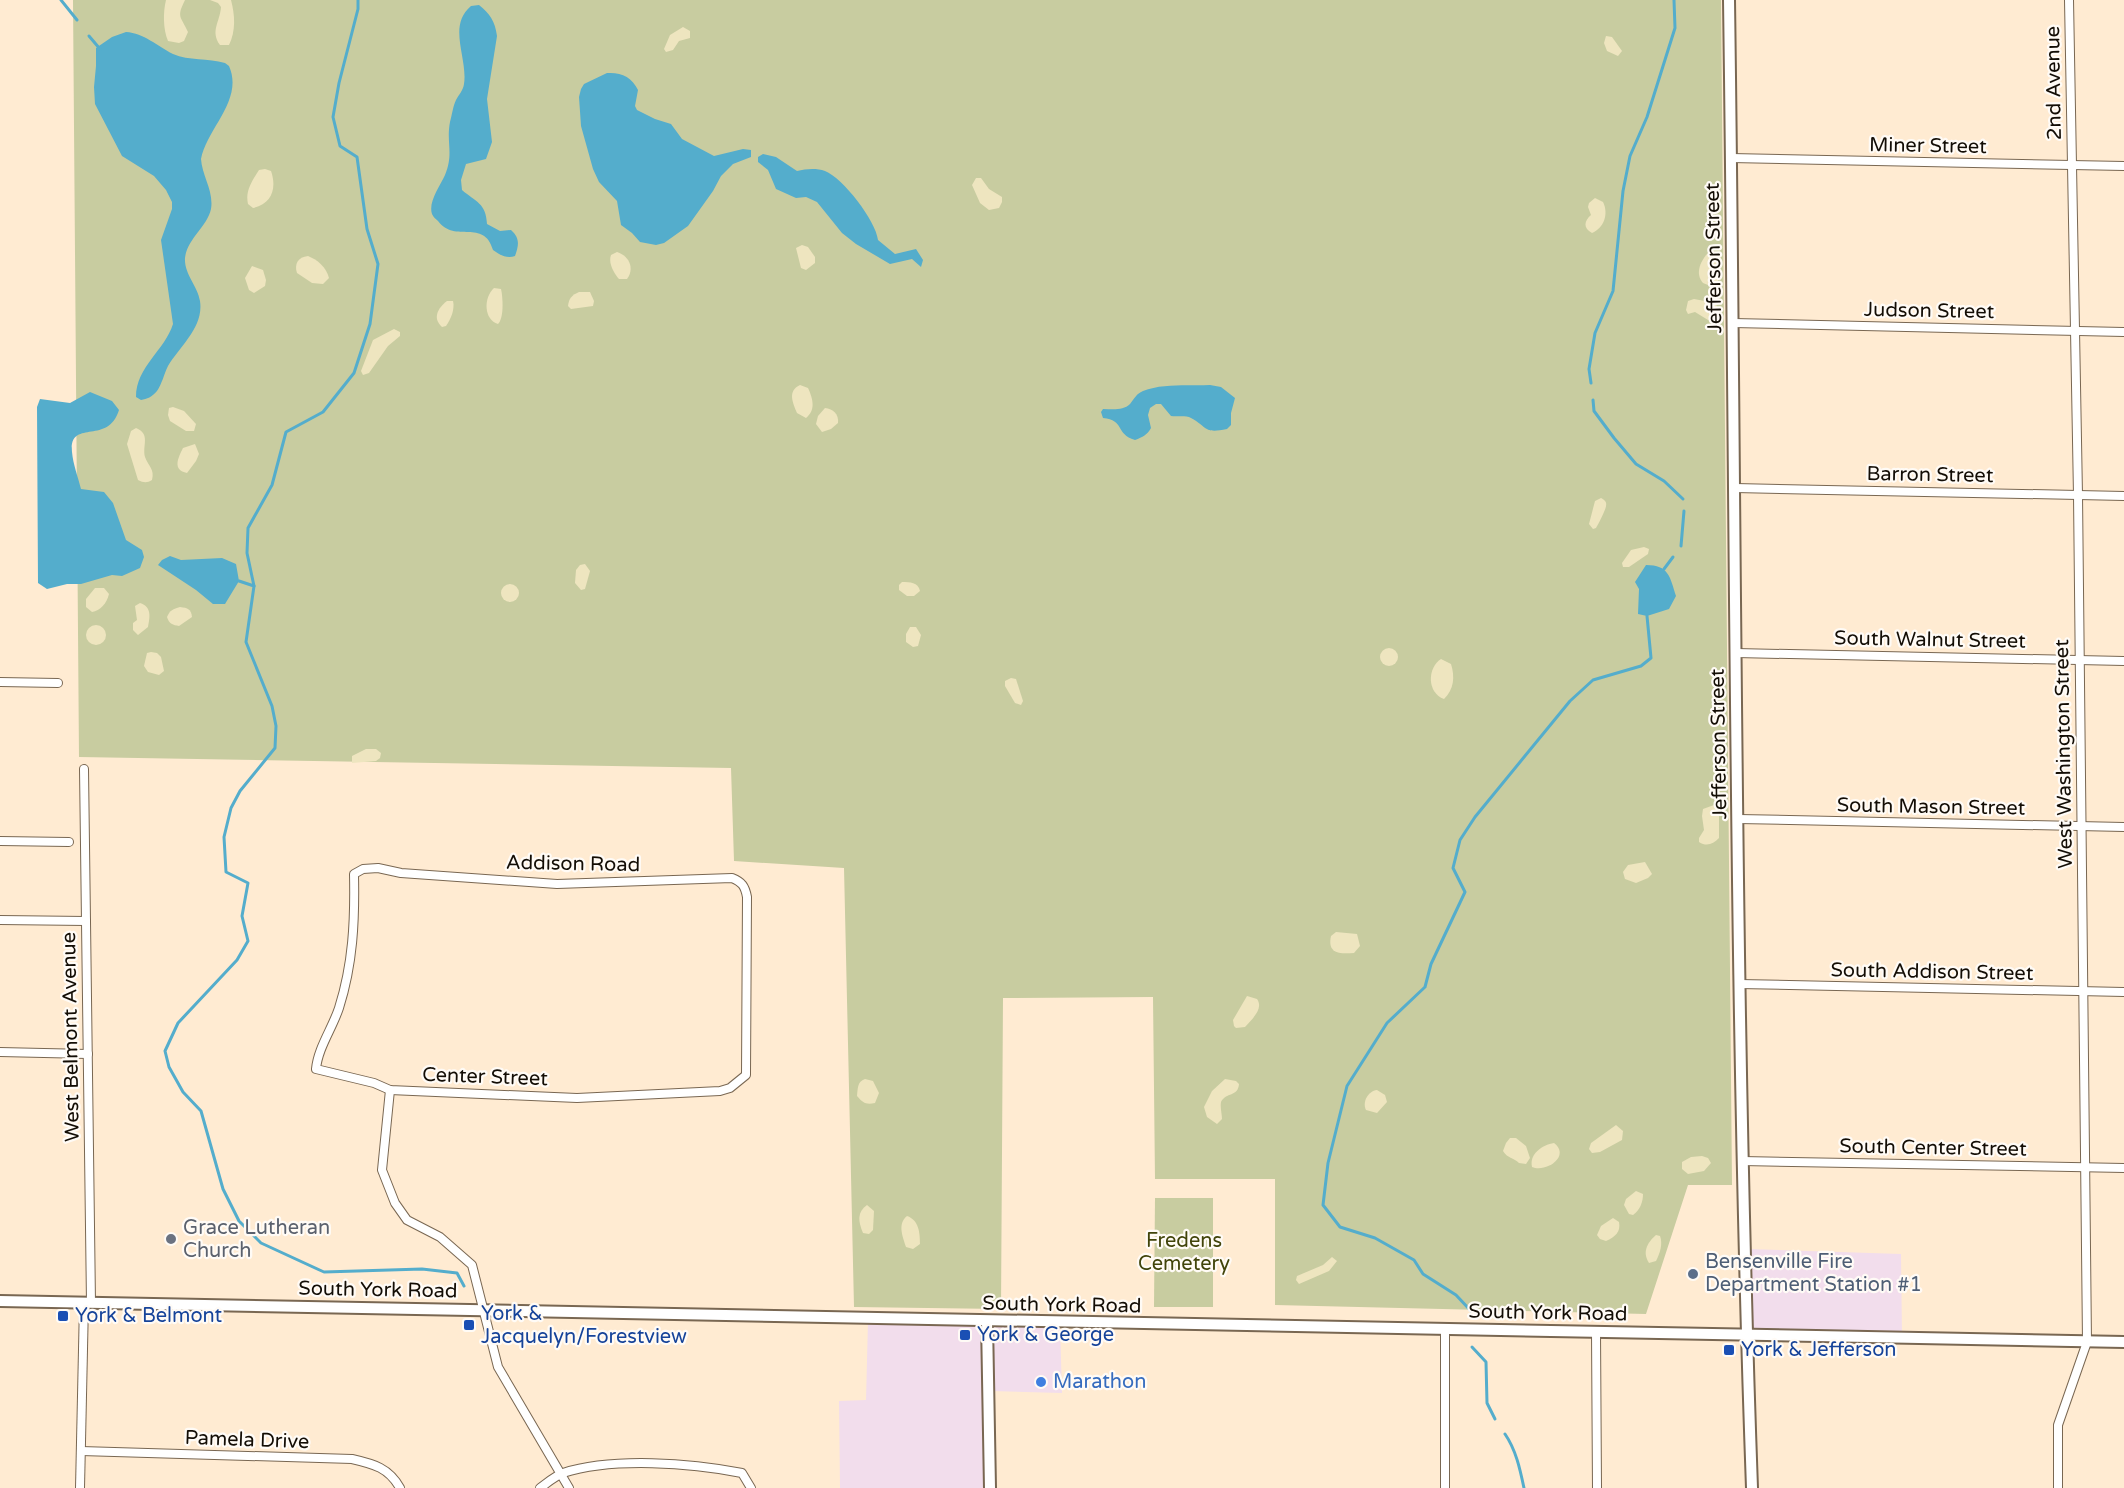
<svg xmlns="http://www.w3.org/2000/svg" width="2124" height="1488" font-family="'Varela Round',sans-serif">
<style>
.commercial{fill:#f2ddec}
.green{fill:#c8cca0}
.sand{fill:#eee5bf}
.water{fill:#54adcc}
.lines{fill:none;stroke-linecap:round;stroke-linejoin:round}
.stream{stroke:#54adcc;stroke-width:3}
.street-casing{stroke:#796752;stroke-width:10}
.secondary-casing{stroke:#796752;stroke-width:14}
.street{stroke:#fff;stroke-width:8}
.secondary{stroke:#fff;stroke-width:10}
.worship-dot{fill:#6b7280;stroke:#fffbf6;stroke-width:2}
.service-dot{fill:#5c6f8a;stroke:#fffbf6;stroke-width:2}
.transit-dot{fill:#1a4fb4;stroke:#fffbf6;stroke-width:2}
.shop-dot{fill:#3f7fe0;stroke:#fffbf6;stroke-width:2}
.labels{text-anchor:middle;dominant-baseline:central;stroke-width:4.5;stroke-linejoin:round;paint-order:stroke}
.street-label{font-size:20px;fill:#130d05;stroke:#fffbf6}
.worship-label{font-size:20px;fill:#5b616d;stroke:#fffbf6;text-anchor:start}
.park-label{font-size:20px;fill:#41440a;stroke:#fffbf6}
.service-label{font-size:20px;fill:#4e5e75;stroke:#fffbf6;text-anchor:start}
.transit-label{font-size:20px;fill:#164399;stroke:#fffbf6;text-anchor:start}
.shop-label{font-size:20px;fill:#366cbe;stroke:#fffbf6;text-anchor:start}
</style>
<rect width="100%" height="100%" fill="#ffebd2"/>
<g class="commercial">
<path d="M1747 1249 1901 1254 1902 1337 1749 1334Z"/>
<path d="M868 1321 985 1323 987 1488H840L839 1401 866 1400Z"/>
<path d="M989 1324 1060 1325 1062 1393 990 1391Z"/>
</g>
<g class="green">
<path d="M73 0H1721L1732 1185H1688L1646 1314 1275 1305V1179H1155L1153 997 1003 998 1001 1309 854 1307 844 868 734 861 731 768 79 757Z"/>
<path d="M1155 1198H1213V1307H1154Z"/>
</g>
<g class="sand">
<path d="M166 0H185C176 18 181 16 188 32L184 41 179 43 168 41C163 29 163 12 166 0Z"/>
<path d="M210 0H231C235 15 236 31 229 45H220C210 31 220 22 221 7L218 3Z"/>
<path d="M683 27 690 31V38L679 41 673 50 666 52 664 49 670 35Z"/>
<path d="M1606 36 1612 37 1622 51 1618 56 1607 51 1604 43Z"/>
<path d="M265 169 271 171C277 188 272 204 253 208L248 204C245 191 252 181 259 170Z"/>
<path d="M976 178H981L989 189 1002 197V202L999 208 989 210 980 203 972 185Z"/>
<path d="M1595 198 1603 202C1609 214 1604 228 1592 233 1583 228 1584 221 1591 215L1588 207 1589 203Z"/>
<path d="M802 245 808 247 815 257V263L806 270 801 268 796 248Z"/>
<path d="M617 252C629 256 635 268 627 279H619C614 273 608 263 611 255Z"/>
<path d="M1707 254H1713L1718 259V285L1713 287 1703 283C1695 274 1700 262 1707 254Z"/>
<path d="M308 256C318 260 326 267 329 278L323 284 312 283 297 273C294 264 298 257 308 256Z"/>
<path d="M252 266 263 270 266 280 265 286 254 293 249 290 245 278Z"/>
<path d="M494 288 501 289C503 298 504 318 498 324 484 320 483 298 494 288Z"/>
<path d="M579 292H590L594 301 593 306 571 309 568 306C569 298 572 295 579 292Z"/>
<path d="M1694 299 1715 303 1720 311 1716 319 1708 320 1695 312 1688 314 1686 310 1688 301Z"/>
<path d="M447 301H453C455 309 451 319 446 326L442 327C432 318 438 308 447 301Z"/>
<path d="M394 329 400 332V336L388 346 369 373 363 375 361 371 373 340Z"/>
<path d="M800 385 808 388C813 399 816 410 806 418L797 413C793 403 787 391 800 385Z"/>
<path d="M173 407 184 411 196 424 194 431H186L170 421 168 415 169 408Z"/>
<path d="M825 408C833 409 839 414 838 423L831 429 822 432 816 424 818 416Z"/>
<path d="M136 428C151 434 142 445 145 457 148 466 155 469 152 480 147 483 144 483 138 480L127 444 131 431Z"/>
<path d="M195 444 199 454 196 461 187 473C172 470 178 458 183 448Z"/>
<path d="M1601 498C1604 500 1607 501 1606 506 1606 509 1598 525 1596 528L1593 529 1589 524 1595 501Z"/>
<path d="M1644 547 1649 549 1648 554 1629 567H1623L1622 563 1631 550Z"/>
<path d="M585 564 590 571 585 589 581 590 575 583 576 570 580 565Z"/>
<path d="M902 582C910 582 918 582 920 591L914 596H907L899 590V585Z"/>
<circle cx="510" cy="593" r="9"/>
<path d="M95 588H104L109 594C107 603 100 611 92 612L86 607V599Z"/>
<path d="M140 603C152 607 150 617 148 627L138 635 133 630V623L137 620 135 606Z"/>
<path d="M180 607C188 608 191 609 192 617L179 626C173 625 169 624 167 617 170 610 173 609 180 607Z"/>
<circle cx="96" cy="635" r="10"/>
<path d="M910 627H916L921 635 918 646 913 647 906 642V634Z"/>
<circle cx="1389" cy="657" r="9"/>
<path d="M151 652 157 653 161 657 164 671 159 675 148 672 144 666 147 653Z"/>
<path d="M1441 659 1451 664C1455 677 1454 689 1444 699 1427 693 1427 668 1441 659Z"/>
<path d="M1011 678 1016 679 1023 701 1021 705 1015 703 1005 686V681Z"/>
<path d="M366 749H376L381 753 380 758 376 761 352 763V756Z"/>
<path d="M1714 805 1719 811V838C1713 844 1707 847 1699 842V838L1704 830 1702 816 1703 809Z"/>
<path d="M1645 862 1652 874 1648 878 1636 883 1625 879 1623 872 1628 865Z"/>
<path d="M1336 932 1357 934 1360 946 1354 953C1340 954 1327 954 1331 936Z"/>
<path d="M1247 996 1257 999C1264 1009 1252 1019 1245 1027L1236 1028 1234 1026 1233 1020Z"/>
<path d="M865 1079 873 1081 879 1093 875 1103C866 1105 863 1103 857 1096 858 1088 857 1082 865 1079Z"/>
<path d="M1225 1079 1236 1081 1239 1084C1238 1097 1226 1092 1221 1102 1220 1107 1222 1114 1222 1119L1217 1124 1207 1117 1204 1107 1212 1091Z"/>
<path d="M1377 1090 1385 1095 1387 1102 1377 1113 1366 1110C1362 1102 1368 1091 1377 1090Z"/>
<path d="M1616 1125 1623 1131 1622 1140 1600 1152 1592 1153 1589 1149 1591 1143Z"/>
<path d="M1510 1138H1516L1526 1146 1530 1158 1526 1164 1519 1163C1514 1158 1507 1158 1503 1151L1506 1143Z"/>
<path d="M1554 1143C1571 1156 1546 1173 1532 1167 1529 1154 1542 1145 1554 1143Z"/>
<path d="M1702 1156 1708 1158 1711 1163 1704 1171 1688 1174 1682 1169V1162L1691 1157Z"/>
<path d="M1636 1191 1643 1194C1643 1202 1640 1210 1633 1215L1629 1214 1624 1205 1626 1199Z"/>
<path d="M867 1205 874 1211 873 1230 869 1234 863 1233C858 1221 857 1212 867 1205Z"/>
<path d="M907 1216C919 1220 920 1233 920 1244L913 1249 906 1247C903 1237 897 1224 907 1216Z"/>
<path d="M1613 1218 1619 1222C1621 1232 1615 1237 1606 1241L1600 1239 1597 1235 1601 1226Z"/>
<path d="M1656 1235 1660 1236C1663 1244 1660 1253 1656 1261L1649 1263C1642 1252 1647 1243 1656 1235Z"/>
<path d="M1332 1257 1337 1261 1329 1271 1299 1284 1296 1280 1297 1276 1323 1265Z"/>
</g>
<g class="water">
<path d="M479 5C490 14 495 21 497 36L487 99 492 142 486 159 466 164 461 180 462 190C476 202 486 203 487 224L500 231 511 230C520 238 519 245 515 256 507 259 500 255 493 250 484 218 455 244 438 221 436 219 433 217 432 214 428 202 440 186 445 175 454 153 446 143 450 122 452 115 453 106 456 100 459 94 463 91 464 84 468 58 447 26 471 6Z"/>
<path d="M126 32C144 33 157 46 173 54 189 61 208 58 225 63L229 66C244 100 207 128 201 159 202 176 214 191 211 209 207 227 187 239 185 258 184 274 198 286 200 301 204 327 180 346 168 366 164 374 162 384 157 391 152 397 147 399 141 400L136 397C136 367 165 350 173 324L161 240 172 209V202L166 190 154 176 122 156 95 104 94 87 96 66V48L112 37Z"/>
<path d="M607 73C621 72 632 77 638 90L635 106 637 110 655 119 671 124 682 139 714 156 743 149 751 150V157L733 164 721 176 713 191 688 226 664 243 656 245 640 242 632 233 621 225 617 201 599 182 593 169 581 126 579 97 581 89 584 84Z"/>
<path d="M763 154 776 157 797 171C806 169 816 168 825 171 843 178 876 221 878 240L895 254 916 249 923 260 921 267 912 259 890 264 856 244 842 233 817 202 806 197 796 198 776 189 768 170 758 162V157Z"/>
<path d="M1210 385 1221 387 1235 398 1231 413V425L1227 429C1203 434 1208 427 1191 418 1186 415 1177 417 1171 416L1161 404H1156L1150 408 1148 415 1151 428C1147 435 1143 437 1135 440 1115 434 1125 420 1103 418L1101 412 1103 409C1112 409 1123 411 1130 404 1135 398 1136 394 1143 391 1163 383 1189 386 1210 385Z"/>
<path d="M90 392 112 401 119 410C108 446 69 418 72 452 73 464 78 477 81 489L104 492 113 503 126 540 142 550 144 557 140 568 122 576 112 575 81 584H67L47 589 38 583 37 407 40 399 70 403Z"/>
<path d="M170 556 181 560 222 558 236 564 239 581 225 604H213L196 590 158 565 162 560Z"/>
<path d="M1646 565C1669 565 1670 577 1676 596L1669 609 1647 616 1638 614 1639 589 1635 582Z"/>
</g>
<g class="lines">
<g class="stream">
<path d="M61 0 77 20"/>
<path d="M89 36 100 49"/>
<path d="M1591 383 1589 369 1595 333 1613 291 1623 191 1630 156 1647 117 1675 28 1674 0"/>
<path d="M1593 400 1594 411 1614 438 1636 464 1664 481 1683 499"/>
<path d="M1681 546 1684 511"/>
<path d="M1664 569 1673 557"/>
<path d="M239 581 254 586 246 642 272 706 276 726 275 748 240 791 231 808 224 837 226 872 248 883 242 916 248 941 237 960 178 1023 165 1051 169 1067 183 1092 201 1111 223 1189 239 1221 261 1243 324 1272 422 1269 457 1273 464 1286"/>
<path d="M254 586 247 553 248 528 272 485 286 432 323 412 354 373 370 324 378 264 367 229 357 157 340 146 333 117 339 83 358 9V0"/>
<path d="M1471 1311 1456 1295 1423 1274 1414 1260 1375 1238 1340 1227 1323 1205 1328 1163 1347 1086 1387 1023 1425 987 1431 964 1465 892 1453 868 1460 840 1475 817 1570 701 1593 680 1641 666 1651 658 1647 616"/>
<path d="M1472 1347 1486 1362 1487 1403 1495 1419"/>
<path d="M1505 1434C1516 1450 1520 1469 1524 1488"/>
</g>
<defs>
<g id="street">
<path d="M1731 158 2124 166"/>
<path d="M1733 323 2124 332"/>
<path d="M1735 488 2124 496"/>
<path d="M1736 653 2124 661"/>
<path d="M0 682 58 683"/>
<path d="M84 769 91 1303"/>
<path d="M1738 819 2124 827"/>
<path d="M0 841 69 842"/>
<path d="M378 868 401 873 557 884 732 878C742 882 745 886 747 897L746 1075 730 1088 720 1091 577 1098 390 1090 374 1083 316 1069C318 1048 332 1029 339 1008 353 964 355 921 354 874L363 869Z"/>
<path d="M0 920 86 921"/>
<path d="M1739 984 2124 992"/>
<path d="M0 1052 88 1054"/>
<path d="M390 1090 382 1170 395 1203 407 1220 440 1237 472 1265 498 1367 569 1488"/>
<path d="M1742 1161 2124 1168"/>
<path d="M1445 1329V1488"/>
<path d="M1596 1332 1597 1488"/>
<path d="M81 1451 352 1459C374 1464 389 1468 400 1488"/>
<path d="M80 1488 84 1303"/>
<path d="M540 1488C547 1483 555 1476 563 1473 613 1457 691 1463 742 1473L751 1488"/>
<path d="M2058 1488V1425L2087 1342 2078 495 2069 0"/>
</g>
<g id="secondary">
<path d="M1729 0C1736 496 1734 992 1752 1488"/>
<path d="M0 1301 2124 1342"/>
<path d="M987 1322 990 1488"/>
</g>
</defs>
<use href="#street" class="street-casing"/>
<use href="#secondary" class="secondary-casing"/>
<use href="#street" class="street"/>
<use href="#secondary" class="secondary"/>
</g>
<circle class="worship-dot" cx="171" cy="1239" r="6"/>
<circle class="service-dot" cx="1693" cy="1274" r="6"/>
<g class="transit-dot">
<rect x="57" y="1310" width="12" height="12" rx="3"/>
<rect x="463" y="1319" width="12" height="12" rx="3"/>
<rect x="959" y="1329" width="12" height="12" rx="3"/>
<rect x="1723" y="1344" width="12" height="12" rx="3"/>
</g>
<circle class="shop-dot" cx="1041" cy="1382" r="6"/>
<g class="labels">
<g class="street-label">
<text transform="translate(2054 83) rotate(-91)">2nd Avenue</text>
<text transform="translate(1928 146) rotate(1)">Miner Street</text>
<text transform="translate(1714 258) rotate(-91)">Jefferson Street</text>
<text transform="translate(1929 311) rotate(1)">Judson Street</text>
<text transform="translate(1930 475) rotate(1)">Barron Street</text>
<text transform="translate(1930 640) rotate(1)">South Walnut Street</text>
<text transform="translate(1719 744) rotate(-91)">Jefferson Street</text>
<text transform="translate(2064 754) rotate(-91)">West Washington Street</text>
<text transform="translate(1931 807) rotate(1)">South Mason Street</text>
<text transform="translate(573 864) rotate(1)">Addison Road</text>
<text transform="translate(1932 972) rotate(1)">South Addison Street</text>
<text transform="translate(71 1037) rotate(-91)">West Belmont Avenue</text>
<text transform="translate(485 1077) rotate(2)">Center Street</text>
<text transform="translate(1933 1148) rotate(1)">South Center Street</text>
<text transform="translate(378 1290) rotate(1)">South York Road</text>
<text transform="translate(1062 1305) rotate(1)">South York Road</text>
<text transform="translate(1548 1313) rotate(1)">South York Road</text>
<text transform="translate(247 1440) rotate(2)">Pamela Drive</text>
</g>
<g class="worship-label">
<text x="183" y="1228">Grace Lutheran<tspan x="183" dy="23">Church</tspan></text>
</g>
<g class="park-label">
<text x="1184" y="1241">Fredens<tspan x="1184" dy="23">Cemetery</tspan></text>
</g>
<g class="service-label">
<text x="1705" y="1262">Bensenville Fire<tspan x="1705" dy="23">Department Station #1</tspan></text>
</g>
<g class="transit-label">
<text x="481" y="1314">York &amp;<tspan x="481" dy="23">Jacquelyn/Forestview</tspan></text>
<text x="75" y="1316">York &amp; Belmont</text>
<text x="977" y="1335">York &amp; George</text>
<text x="1741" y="1350">York &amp; Jefferson</text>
</g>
<g class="shop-label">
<text x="1053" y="1382">Marathon</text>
</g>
</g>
</svg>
